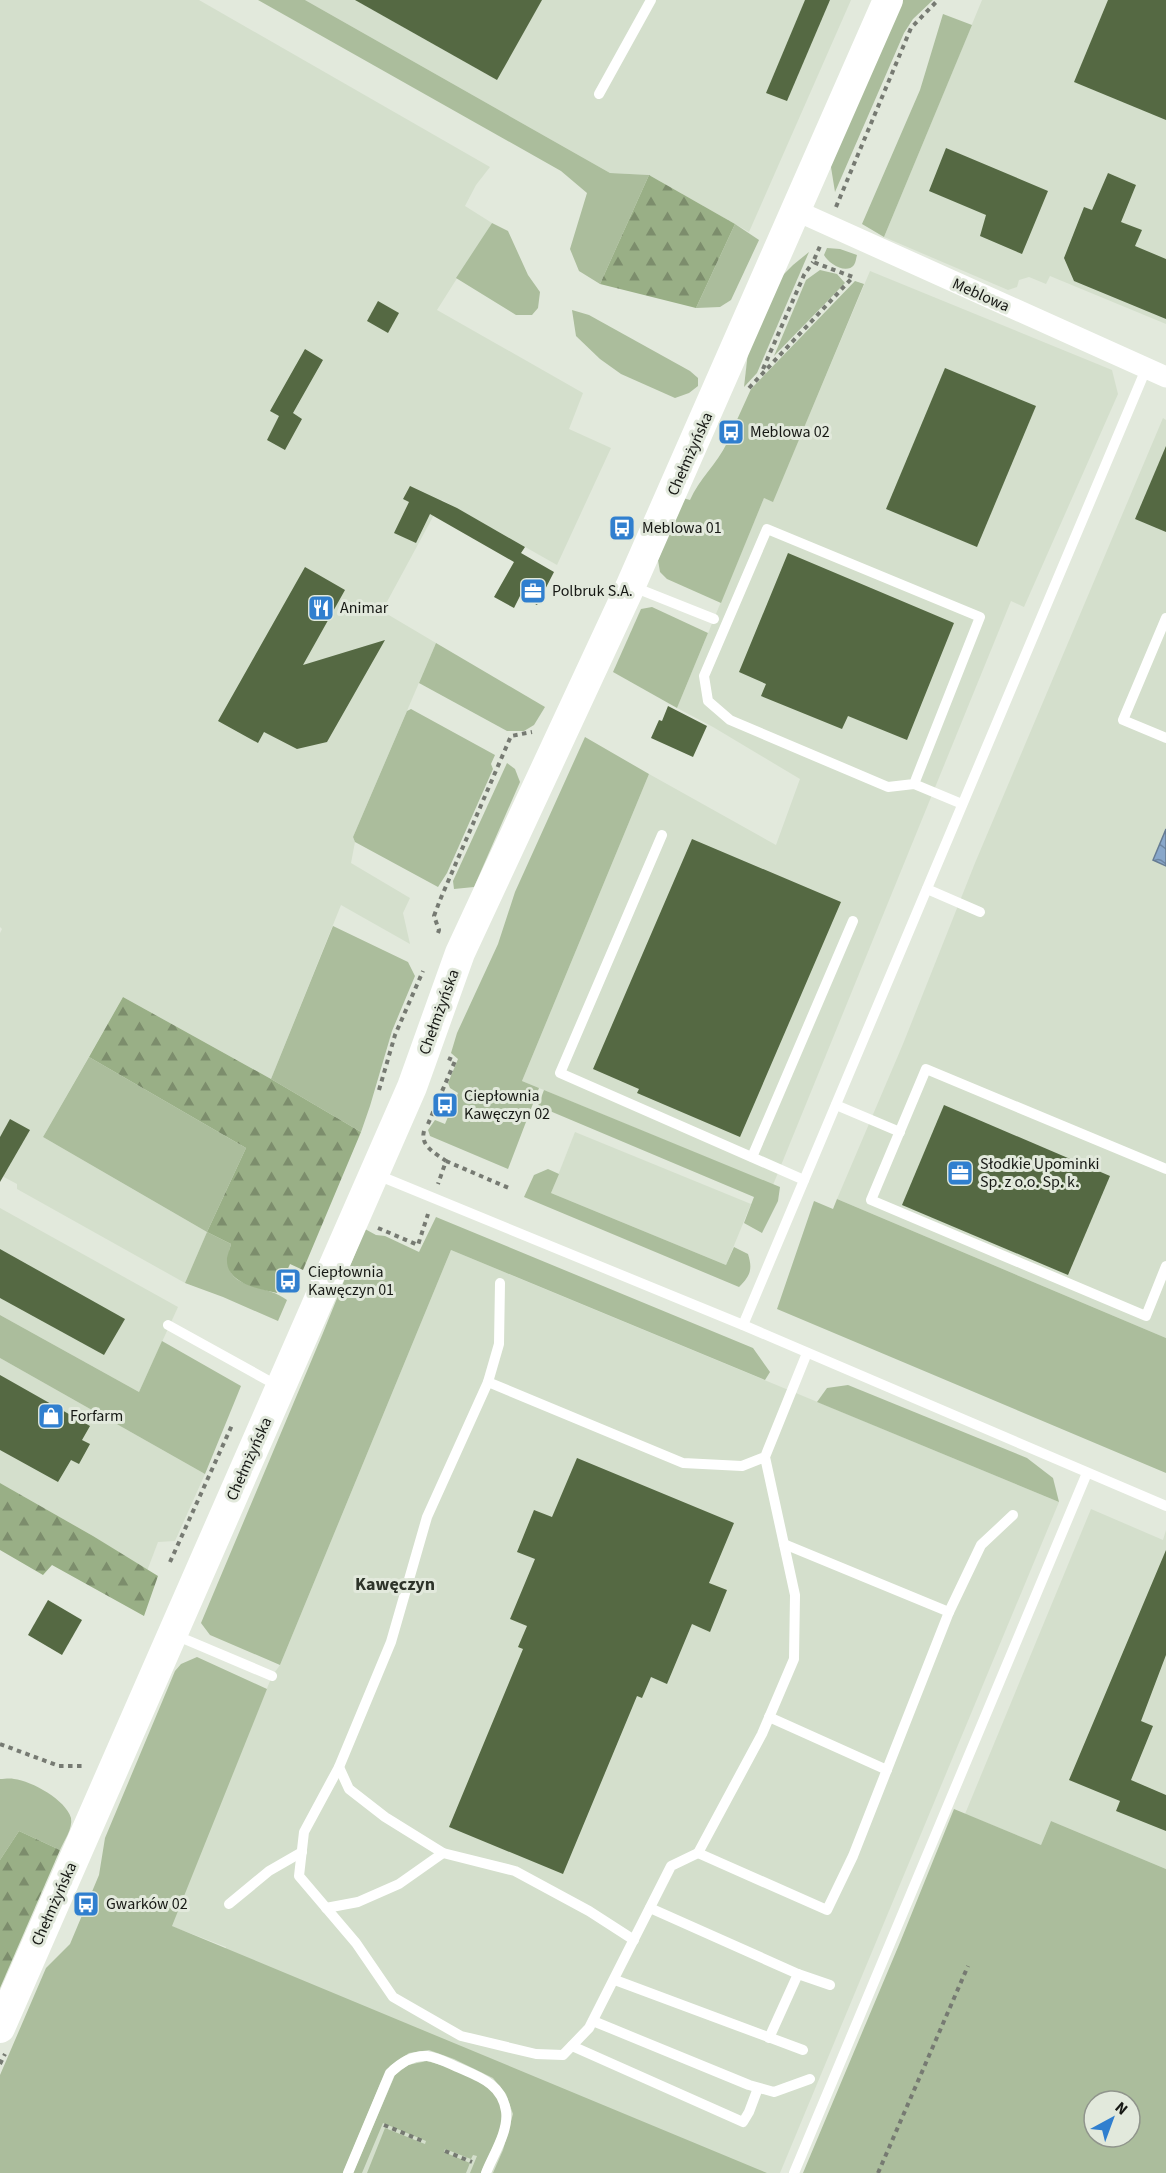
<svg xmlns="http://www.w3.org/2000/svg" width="1166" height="2173" font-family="'Source Sans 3',sans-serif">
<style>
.built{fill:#d4dfcc}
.grass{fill:#abbd9c;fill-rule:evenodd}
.forest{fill:url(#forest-firs)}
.water{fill:url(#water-waves);stroke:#667c93;stroke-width:1.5}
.building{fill:#556943}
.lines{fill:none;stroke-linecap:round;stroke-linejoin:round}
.path{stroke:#767a72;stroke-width:4;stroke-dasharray:4.5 4.5;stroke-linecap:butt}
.lane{stroke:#fff;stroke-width:10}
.street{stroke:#fff;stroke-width:21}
.secondary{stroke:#fff;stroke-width:30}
.labels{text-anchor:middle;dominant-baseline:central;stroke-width:6;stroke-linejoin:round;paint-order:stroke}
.street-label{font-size:16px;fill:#161814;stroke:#e2e9dc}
.poi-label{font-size:16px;fill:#161814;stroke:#e2e9dc;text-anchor:start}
.neighbourhood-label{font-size:18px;font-weight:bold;fill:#2e342a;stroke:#e2e9dc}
</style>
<defs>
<pattern id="forest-firs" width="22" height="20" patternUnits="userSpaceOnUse" patternTransform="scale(1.5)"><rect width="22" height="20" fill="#99af86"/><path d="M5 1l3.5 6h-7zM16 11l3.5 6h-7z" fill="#7c8d6c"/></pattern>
<pattern id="water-waves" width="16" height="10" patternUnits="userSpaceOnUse" patternTransform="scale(1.5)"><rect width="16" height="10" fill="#88a7ca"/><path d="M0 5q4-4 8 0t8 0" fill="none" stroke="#6e87a3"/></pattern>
</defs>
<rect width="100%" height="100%" fill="#e2e9dc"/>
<g class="built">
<path d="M0 0H199L490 167 476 185 465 206 492 223 437 310 583 393 569 429 611 448 557 565 442 500 382 611 436 643 353 837 355 842 351 863 410 898 403 913 410 944 341 905 271 1079 123 997 43 1137 207 1232 185 1283 17 1189V1184L0 1175V933L2 929 0 927Z"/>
<path d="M305 0H851L749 232 649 175 610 173Z"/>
<path d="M982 0H1166V324L1050 276 1046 284 1029 277 1019 280 1017 287 1008 290 884 237Z"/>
<path d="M870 271 1112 370 1118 394 1024 607 1011 601 773 1185 522 1081 649 774 776 845 800 779 713 727 677 708 764 498 773 501Z"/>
<path d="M1163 418 1166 420V1338L837 1199 903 1044 975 863Z"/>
<path d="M575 1132 751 1204 726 1265 551 1193Z"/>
<path d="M0 1208 178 1307 139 1392 0 1315Z"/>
<path d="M451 1250 1059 1502 780 2173H132L226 1947 171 1926 272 1676 280 1665Z"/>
<path d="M0 1358 205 1474 175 1541 158 1542 147 1571 93 1536 0 1483Z"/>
<path d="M1091 1509 1163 1540 1166 1530V1869L1051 1821 1041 1845 965 1814Z"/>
</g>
<g class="grass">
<path d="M258 0H305L610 173 649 175 600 284 579 271 570 249 587 193 561 171Z"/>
<path d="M901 0H933L913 19 904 33 835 192 830 161Z"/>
<path d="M943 14 972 25 884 237 862 224 920 90Z"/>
<path d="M492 223 508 231 528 275 540 292 538 308 532 315H516L456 278Z"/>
<path d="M735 224 759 240 731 300 720 307 696 308Z"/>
<path d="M827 248 840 249 857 255C856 258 856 262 854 265 846 275 828 263 824 255Z"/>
<path d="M809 252 757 373 744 387 748 352 780 278 793 265Z"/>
<path d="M820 270 837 274 845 283 774 356 806 280Z"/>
<path d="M855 281 864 284 773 502 764 498 721 603 667 579 660 572 658 560 683 498 690 500C699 479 717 464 727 443L730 445 739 424 736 422 751 389Z"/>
<path d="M572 310 589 315 690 371 698 378V386L689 393 675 398 621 374 600 359 576 336Z"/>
<path d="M652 607 708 633 677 708 613 672 641 609Z"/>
<path d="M436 643 545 707 534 725 524 731H507L419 683Z"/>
<path d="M411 709 495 755 491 764 493 769 447 873 438 887 355 842 353 837 407 711Z"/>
<path d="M585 737 649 774 522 1081 539 1088 508 1169 430 1136 428 1130 435 1120 445 1124 458 1093 450 1088 448 1083 458 1059 451 1053 457 1033 498 944 515 892Z"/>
<path d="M507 763 515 769 520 782 474 887 454 889 453 881Z"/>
<path d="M333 926 408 962 415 976 392 1031 370 1106 361 1132 271 1079Z"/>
<path d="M89 1057 246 1148 207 1232 231 1244C217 1293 260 1280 287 1300L278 1321 223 1297 185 1283 207 1232 43 1137Z"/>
<path d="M544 1090 780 1187 778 1201 762 1233 744 1223 754 1197 538 1106Z"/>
<path d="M548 1169 559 1174 551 1193 726 1265 734 1247 748 1254C753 1270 750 1276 739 1287L524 1197 534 1175Z"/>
<path d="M837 1199 1166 1338V1473L777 1309 814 1201 833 1209Z"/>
<path d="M436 1217 753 1348 770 1372 765 1380 451 1250 280 1665 210 1635 201 1623 323 1333 365 1229 376 1235 385 1236 419 1252Z"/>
<path d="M0 1315 139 1392 162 1341 241 1386 205 1474 0 1358Z"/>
<path d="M848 1385 1027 1458 1053 1478 1059 1502 817 1402 827 1388Z"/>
<path d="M197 1657 267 1689 172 1926 767 2173H493L503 2150 513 2114 506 2094 493 2078 454 2059 429 2050 409 2053 390 2066 381 2082 343 2173H0V2075L46 1968 70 1944 99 1875 105 1838 175 1671 181 1664Z"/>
<path d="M0 1779C4 1779 10 1778 14 1779 32 1781 66 1800 71 1818 73 1828 64 1841 60 1850L19 1831 0 1860Z"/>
<path d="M954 1809 1041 1845 1051 1821 1166 1869V2173H803L901 1940ZM1094 2101H1130V2137H1094Z"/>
<path d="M427 2061C453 2069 499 2078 502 2111 504 2131 488 2155 481 2173H470L477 2156 473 2155 471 2159 445 2149 444 2152 470 2163 466 2173H367L385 2128 425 2144 426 2141 383 2123 362 2173H353L395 2075 408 2065Z"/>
</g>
<g class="forest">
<path d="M649 175 735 224 696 308 600 284Z"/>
<path d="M123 997 271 1079 361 1132 303 1270 290 1264 277 1293C258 1289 225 1283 227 1258 228 1253 230 1248 231 1244L207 1232 246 1148 89 1057Z"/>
<path d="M0 1483 93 1536 158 1576 144 1616 52 1565 43 1575 0 1550Z"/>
<path d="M19 1831 60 1850 0 1988V1860Z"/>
</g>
<path class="water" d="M1166 829V866L1153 860Z"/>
<g class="building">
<path d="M355 0H542L497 80Z"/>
<path d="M805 0H830L787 101 766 93Z"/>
<path d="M1108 0H1166V120L1074 82Z"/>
<path d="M946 148 1048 191 1022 254 980 236 986 215 929 191Z"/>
<path d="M1108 173 1136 185 1121 222 1142 230 1135 246 1166 259V319L1074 281 1064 258 1084 207 1092 210Z"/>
<path d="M378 301 399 313 388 333 367 321Z"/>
<path d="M305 349 323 360 293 413 302 419 285 450 267 440 279 416 270 411Z"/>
<path d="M945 368 1036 406 977 547 886 509Z"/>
<path d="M1166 446V532L1135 519Z"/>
<path d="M410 486 457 508 525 547 521 553 554 572 537 605 520 596 514 608 494 597 514 562 430 514 416 543 394 533 409 502 403 499Z"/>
<path d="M788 553 954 623 907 740 848 716 842 729 761 696 766 684 739 672Z"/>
<path d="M305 567 345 590 303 665 385 640 327 742 297 749 264 732 258 743 218 721Z"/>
<path d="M668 706 707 726 693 757 651 738 659 720 662 721Z"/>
<path d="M692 839 841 902 740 1137 637 1093 639 1089 593 1069Z"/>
<path d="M944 1105 1110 1176 1068 1275 902 1205Z"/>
<path d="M10 1119 30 1130 0 1182V1137Z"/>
<path d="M0 1249 125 1319 104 1355 0 1298Z"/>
<path d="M0 1375 90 1426 82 1440 90 1444 79 1464 71 1460 58 1482 0 1450Z"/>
<path d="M577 1458 734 1523 709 1583 727 1590 710 1632 692 1624 667 1684 651 1677 642 1698 637 1696 563 1874 449 1827 523 1649 518 1647 527 1626 510 1619 535 1559 517 1552 534 1510 552 1517Z"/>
<path d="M1166 1550V1655L1141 1721 1153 1726 1131 1780 1166 1795V1831L1116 1811 1120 1801 1069 1780Z"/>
<path d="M48 1600 82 1620 62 1655 28 1635Z"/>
</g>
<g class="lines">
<g class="path">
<path d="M836 207 911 28 938 0"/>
<path d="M763 369 804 275 813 262"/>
<path d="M749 388 853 277 813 262 821 244"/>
<path d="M438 933 439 930 434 916 440 900 511 736 532 732"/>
<path d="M379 1090 395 1035 423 971"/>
<path d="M428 1124 455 1061 448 1058"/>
<path d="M424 1131C420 1146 435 1153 446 1161L438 1184"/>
<path d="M446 1161 511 1189"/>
<path d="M378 1228 418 1245 428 1214"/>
<path d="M170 1562 233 1423"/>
<path d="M0 1744 59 1766H85"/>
<path d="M0 2064 5 2054"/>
<path d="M384 2125 425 2142"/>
<path d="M445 2151 472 2162"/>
<path d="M878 2173 968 1966"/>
</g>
<g class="lane">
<path d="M599 94 651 0"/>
<path d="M631 586 714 619"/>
<path d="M1166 618 1123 720 1166 738"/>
<path d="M914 784 888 787 730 720 708 701 704 676 767 529 980 617 914 784 962 804"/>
<path d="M662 835 560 1073 804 1180"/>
<path d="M927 889 980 912"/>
<path d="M836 1105 900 1132"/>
<path d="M752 1157 853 921"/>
<path d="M1166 1169 926 1069 871 1200 1146 1316 1166 1266"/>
<path d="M375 1174 743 1325 1166 1506"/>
<path d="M168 1325 278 1386"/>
<path d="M743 1325 1146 369"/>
<path d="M488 1382 499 1344 500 1283"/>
<path d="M765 1457 742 1466 683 1463 488 1382 427 1517 391 1642 339 1767 304 1832 299 1876 356 1943 393 1997 461 2036 536 2054 563 2055 589 2028 671 1866 698 1853 762 1734 794 1659 795 1595 765 1457 807 1353"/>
<path d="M784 1544 949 1612"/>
<path d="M175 1635 272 1676"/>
<path d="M769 1717 887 1770"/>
<path d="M339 1767 349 1789 385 1817 443 1853 515 1871 589 1911 634 1940"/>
<path d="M698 1853 827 1910 853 1856 949 1612 981 1545 1013 1515"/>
<path d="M229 1904 269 1871 302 1852"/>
<path d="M326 1908 358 1902 399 1884 443 1853"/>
<path d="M650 1908 798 1974 830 1985"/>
<path d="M615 1980 803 2050"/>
<path d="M593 2021 749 2085 774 2092 810 2079"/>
<path d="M769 2038 798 1974"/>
<path d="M572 2046 743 2122 749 2112 758 2088"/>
<path d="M348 2173 390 2073C400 2063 412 2055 427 2056 437 2057 448 2063 457 2067 480 2077 502 2084 506 2111 509 2131 493 2155 486 2173"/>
<path d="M794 2173 1087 1473"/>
</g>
<path class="street" d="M797 211 1166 377"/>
<path class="secondary" d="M0 2028 412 1087 460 953 631 585 888 0"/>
</g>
<defs>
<symbol id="bus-square" viewBox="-11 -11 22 22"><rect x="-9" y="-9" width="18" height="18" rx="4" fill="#307fcf" stroke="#e2e9dc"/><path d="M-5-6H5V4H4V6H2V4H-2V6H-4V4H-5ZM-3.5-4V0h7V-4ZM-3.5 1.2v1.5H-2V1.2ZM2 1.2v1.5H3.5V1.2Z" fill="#fff"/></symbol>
<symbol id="office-square" viewBox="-11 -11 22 22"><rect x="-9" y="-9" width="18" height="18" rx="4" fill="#307fcf" stroke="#e2e9dc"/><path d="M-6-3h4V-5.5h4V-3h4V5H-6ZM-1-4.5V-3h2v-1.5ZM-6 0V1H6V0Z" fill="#fff"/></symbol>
<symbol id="restaurant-square" viewBox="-11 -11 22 22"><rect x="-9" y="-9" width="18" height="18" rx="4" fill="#307fcf" stroke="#e2e9dc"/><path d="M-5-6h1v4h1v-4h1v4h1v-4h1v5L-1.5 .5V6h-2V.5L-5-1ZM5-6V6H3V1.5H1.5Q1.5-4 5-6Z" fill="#fff"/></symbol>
<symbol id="shop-square" viewBox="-11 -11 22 22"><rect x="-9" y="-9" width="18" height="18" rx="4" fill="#307fcf" stroke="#e2e9dc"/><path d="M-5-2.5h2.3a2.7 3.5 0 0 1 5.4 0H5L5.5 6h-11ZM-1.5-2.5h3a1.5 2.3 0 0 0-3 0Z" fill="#fff"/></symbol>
</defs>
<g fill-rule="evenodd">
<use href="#bus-square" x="716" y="417" width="30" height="30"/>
<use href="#bus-square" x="607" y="513" width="30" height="30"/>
<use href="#office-square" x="518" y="576" width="30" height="30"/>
<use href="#restaurant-square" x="306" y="593" width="30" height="30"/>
<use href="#bus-square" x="430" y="1090" width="30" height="30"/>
<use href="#office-square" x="945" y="1158" width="30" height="30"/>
<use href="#bus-square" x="273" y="1266" width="30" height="30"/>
<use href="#shop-square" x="36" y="1401" width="30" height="30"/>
<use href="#bus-square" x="71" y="1889" width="30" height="30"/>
</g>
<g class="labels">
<g class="street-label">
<text transform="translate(981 295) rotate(24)">Meblowa</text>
<text transform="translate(690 454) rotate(-66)">Chełmżyńska</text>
<text transform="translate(439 1012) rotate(-70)">Chełmżyńska</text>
<text transform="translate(249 1459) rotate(-66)">Chełmżyńska</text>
<text transform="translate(54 1904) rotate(-66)">Chełmżyńska</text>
</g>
<g class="poi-label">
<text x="750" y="432">Meblowa 02</text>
<text x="642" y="528">Meblowa 01</text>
<text x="552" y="591">Polbruk S.A.</text>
<text x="340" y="608">Animar</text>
<text x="464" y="1096">Ciepłownia<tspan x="464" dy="18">Kawęczyn 02</tspan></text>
<text x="980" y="1164">Słodkie Upominki<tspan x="980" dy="18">Sp. z o.o. Sp. k.</tspan></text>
<text x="308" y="1272">Ciepłownia<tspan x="308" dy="18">Kawęczyn 01</tspan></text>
<text x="70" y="1416">Forfarm</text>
<text x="106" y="1904">Gwarków 02</text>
</g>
<g class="neighbourhood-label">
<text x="395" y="1584">Kawęczyn</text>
</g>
</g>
<g transform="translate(1112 2119) rotate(41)"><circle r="28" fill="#e2e9dc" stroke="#90958c" stroke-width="1.5"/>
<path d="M0-4.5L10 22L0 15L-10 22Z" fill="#307fcf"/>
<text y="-9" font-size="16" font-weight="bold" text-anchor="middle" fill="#161814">N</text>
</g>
</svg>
